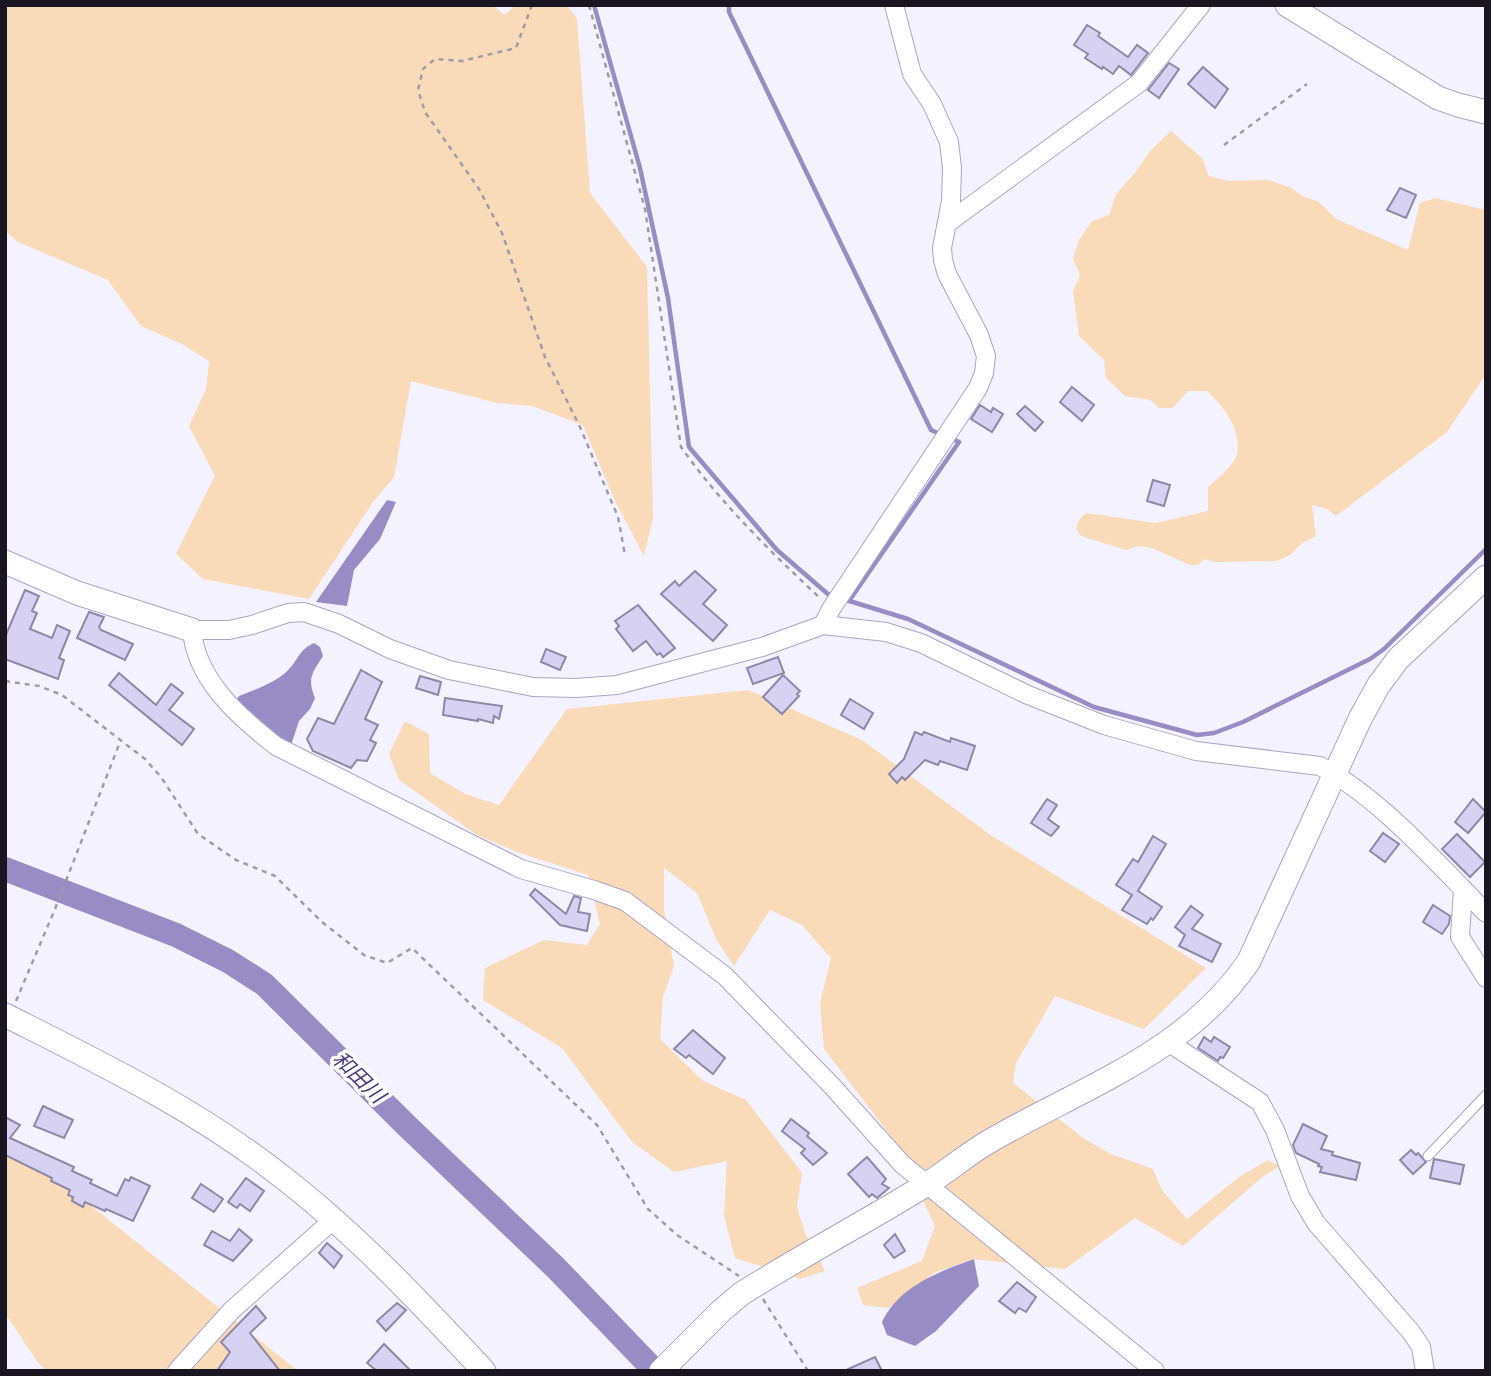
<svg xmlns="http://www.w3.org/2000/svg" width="1491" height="1376" font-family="Figtree,'Noto Sans JP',sans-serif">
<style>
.green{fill:#f9dab9}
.water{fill:#978cc3}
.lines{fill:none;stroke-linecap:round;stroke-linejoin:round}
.stream{stroke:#978cc3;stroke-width:4.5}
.river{stroke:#978cc3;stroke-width:24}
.building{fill:#d7d1f2;stroke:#8d88a6;stroke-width:2}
.lane-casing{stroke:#aba5c4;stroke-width:11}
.street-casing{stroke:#aba5c4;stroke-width:20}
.secondary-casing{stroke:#aba5c4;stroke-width:25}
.path{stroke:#9e9ca8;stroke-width:2.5;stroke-dasharray:5 5;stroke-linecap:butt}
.lane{stroke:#fff;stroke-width:9}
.street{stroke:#fff;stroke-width:18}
.secondary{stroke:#fff;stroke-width:23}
.labels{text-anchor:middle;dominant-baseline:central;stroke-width:7;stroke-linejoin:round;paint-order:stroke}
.water-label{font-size:21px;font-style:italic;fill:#4a377c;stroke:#fff}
</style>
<rect width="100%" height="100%" fill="#f4f2ff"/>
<g class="green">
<path d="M5 5H492L505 15 515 5H567L577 19 590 193 647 267 653 518 644 556 614 499 583 425 532 406 497 403 411 381 394 477 373 502 309 599 203 579 176 554 215 476 189 426 206 389 209 361 182 344 141 326 108 280 18 242 5 231Z"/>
<path d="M1171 131 1202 158 1209 176 1228 181 1268 180 1292 188 1302 196 1319 202 1336 219 1408 250 1420 203 1435 198 1486 210V374L1447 432 1336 516 1327 509 1312 505 1316 536 1301 544 1290 555 1277 561 1215 562 1204 559 1198 565H1190L1152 548 1138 546 1126 550 1081 536 1076 528 1079 520 1086 513 1156 523 1208 511V487C1217 479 1234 466 1237 454 1242 429 1223 406 1207 391H1188L1173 408H1159L1150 400 1125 396 1106 378 1104 360 1079 336 1073 292 1080 275 1073 259 1079 240 1092 221 1109 215 1116 194 1135 173 1150 151Z"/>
<path d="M748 690 862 740 989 834 1206 968 1144 1029 1055 996 1016 1063 1013 1083 1083 1138 1111 1154 1153 1169 1162 1190 1187 1219 1239 1177 1268 1160 1280 1166 1261 1178 1183 1246 1135 1218 1065 1269 973 1259 934 1273 889 1308 863 1305 857 1288 922 1261 935 1226 897 1144 824 1049 820 1003 831 958 802 925 770 910 734 966 717 941 697 893 664 868V911L674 966 663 997 660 1039 703 1081 746 1100 802 1173 797 1207 805 1233 825 1271 800 1279 735 1258 724 1216 727 1161 674 1172 632 1142 562 1048 483 1000 485 968 544 940 587 945 600 924 588 875 517 852 477 835 399 780 389 754 405 721 429 734 430 773 465 794 499 805 567 709Z"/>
<path d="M5 1137 298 1371H46L36 1360 5 1313Z"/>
</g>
<g class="water">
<path d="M387 500 396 502 380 539 354 570 347 606 316 602Z"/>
<path d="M314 643 320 647 323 656C312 673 307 679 315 698L310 709 299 721 291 745 264 728 236 700 239 696C256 689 278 682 290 668 299 658 300 649 314 643Z"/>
<path d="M974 1259 979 1286 936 1331 915 1346 887 1335 882 1322C898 1287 940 1271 974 1259Z"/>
</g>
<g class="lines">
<g class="stream">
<path d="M594 5 640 168 668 298 689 447 777 550 829 595 834 597"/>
<path d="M729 5V12L931 430 942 435"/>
<path d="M843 599 908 619 1094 707 1197 735 1214 733 1243 722 1370 659 1384 649 1486 549"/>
<path d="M849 601 959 442 950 438"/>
</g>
<path class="river" d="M5 869 176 935 228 961 264 984 408 1127 556 1268 655 1371"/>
</g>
<g class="building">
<path d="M1087 25 1100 33 1098 36 1128 57 1137 45 1148 53 1131 75 1119 66 1113 74 1103 67 1102 69 1085 58 1088 54 1074 45Z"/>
<path d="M1169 63 1179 69 1159 98 1148 90Z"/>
<path d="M1203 67 1228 89 1215 108 1188 84Z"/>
<path d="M1400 188 1416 195 1406 218 1387 210Z"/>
<path d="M1072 387 1094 405 1082 421 1060 402Z"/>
<path d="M980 405 991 412 993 408 1003 414 992 432 971 419Z"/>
<path d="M1025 406 1043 422 1035 431 1017 414Z"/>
<path d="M1153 480 1170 485 1164 506 1147 501Z"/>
<path d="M695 571 716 590 703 604 727 625 713 641 661 594 675 581 679 586Z"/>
<path d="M25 590 39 596 32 611 37 613 30 629 52 638 57 625 70 631 59 658 64 660 58 679 5 659V637Z"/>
<path d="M638 605 675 648 663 657 660 653 657 655 646 641 633 651 616 629 619 626 615 621Z"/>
<path d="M89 612 104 617 99 627 101 630 133 644 125 660 77 638Z"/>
<path d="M546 649 566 657 560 670 541 662Z"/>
<path d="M778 657 784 673 753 684 747 668Z"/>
<path d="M361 670 382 682 365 719 378 725 370 740 376 743 367 761 357 760 351 768 313 751 307 739 318 718 334 724Z"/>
<path d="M119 673 156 705 171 684 183 693 169 710 194 729 182 745 109 685Z"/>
<path d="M783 675 800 691 797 694 799 696 782 714 763 697Z"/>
<path d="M420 676 441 682 438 695 416 688Z"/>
<path d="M445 698 502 706 499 719 494 716 493 723 478 719V721L443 715Z"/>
<path d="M850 699 873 713 864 729 841 715Z"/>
<path d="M915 732 922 735 924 732 950 742 951 738 975 746 967 770 940 761 938 765 925 760 905 780 902 777 897 783 889 774 904 759Z"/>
<path d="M1047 799 1057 805 1048 819 1059 827 1051 836 1031 823Z"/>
<path d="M1473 799 1486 812 1468 833 1455 822Z"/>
<path d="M1383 833 1399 844 1385 862 1370 851Z"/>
<path d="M1457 834 1485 862 1470 877 1442 849Z"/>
<path d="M1153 836 1166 844 1138 891 1162 907 1153 920 1151 918 1147 924 1122 910 1132 895 1116 885 1133 859 1138 862Z"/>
<path d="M535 889 566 914 574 896 581 898 578 912 590 914 587 931 560 925 530 895Z"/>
<path d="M1433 905 1450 916 1449 924 1442 934 1423 922Z"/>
<path d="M1191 906 1203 915 1192 929 1221 944 1212 962 1179 946 1185 935 1175 927Z"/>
<path d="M693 1030 725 1058 713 1074 689 1055 686 1058 674 1049Z"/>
<path d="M1204 1037 1211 1042 1214 1037 1230 1047 1223 1058 1220 1057 1218 1061 1198 1048Z"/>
<path d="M43 1106 73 1120 64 1138 34 1126Z"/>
<path d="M5 1117 20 1125 10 1138 74 1167 72 1171 92 1180 90 1183 117 1196 125 1179 129 1181 131 1177 150 1186 133 1221 106 1209 105 1211 85 1202 83 1207 72 1201 73 1197 68 1195 70 1190 51 1181 52 1178 5 1155Z"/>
<path d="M791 1119 809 1133 807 1136 827 1153 813 1165 801 1153 805 1149 782 1131Z"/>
<path d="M1303 1124 1327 1136 1321 1149 1333 1152 1332 1155 1360 1163 1356 1180 1320 1172 1322 1167 1318 1166 1319 1164 1296 1153 1293 1145Z"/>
<path d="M1411 1150 1416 1155 1418 1153 1426 1162 1413 1174 1400 1160Z"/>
<path d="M867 1157 886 1179 882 1184 889 1188 877 1198 872 1194 869 1197 848 1174Z"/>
<path d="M1434 1159 1464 1165 1460 1184 1430 1178Z"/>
<path d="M246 1178 264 1191 250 1211 240 1204 237 1208 228 1202Z"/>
<path d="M201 1184 223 1199 214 1212 192 1198Z"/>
<path d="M239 1229 252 1240 233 1261 204 1245 212 1231 230 1241Z"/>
<path d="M895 1234 905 1251 894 1258 884 1245Z"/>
<path d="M327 1243 342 1256 334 1268 319 1253Z"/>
<path d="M1017 1282 1036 1297 1026 1312 1019 1308 1015 1313 999 1301Z"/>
<path d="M397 1303 406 1310 386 1331 377 1321Z"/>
<path d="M256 1306 266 1318 250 1333 280 1371H217L230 1352 221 1342Z"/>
<path d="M384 1344 411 1371H377L367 1363Z"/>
<path d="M875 1357 882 1371H844Z"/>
</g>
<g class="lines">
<defs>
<path id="lane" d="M1428 1156 1486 1095"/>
<g id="street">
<path d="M949 222 1139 83 1201 5"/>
<path d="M823 625 831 609 978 388 984 373 986 356 979 335 947 274 943 260 942 248 951 201 952 168 949 142 932 104 912 74 894 5"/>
<path d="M1463 889 1486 913"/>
<path d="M1168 1042 1260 1102 1275 1130 1300 1196 1316 1223 1411 1332 1421 1347 1425 1371"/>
<path d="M177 1371 232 1310 333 1220"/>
<path d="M1155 1371 902 1164 832 1086 725 976 625 901 594 890 521 869 276 746C239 717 196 680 192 630H229L252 625 288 613 304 612 339 624 390 649 449 670 533 687 576 688 617 685 762 647 823 625 886 632 921 643 1028 695 1104 725 1196 751 1320 766C1374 795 1421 846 1463 889L1460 937 1486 978"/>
</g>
<g id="secondary">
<path d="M1287 5 1438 98 1458 105 1486 112"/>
<path d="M5 562 77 593 192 630"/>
<path d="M5 1015C100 1063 196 1109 281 1176 355 1233 420 1302 484 1371"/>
<path d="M661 1371 721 1311 741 1294C801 1256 864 1223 924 1186 947 1172 967 1154 990 1141 1083 1087 1187 1053 1249 961L1360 719 1378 686 1398 659 1486 577"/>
</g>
</defs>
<use href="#lane" class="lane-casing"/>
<use href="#street" class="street-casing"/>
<use href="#secondary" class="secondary-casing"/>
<g class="path">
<path d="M532 5 516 48 462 61 435 59 423 69 418 90 425 112 479 189 502 233 545 357 580 427 618 517 625 555"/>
<path d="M589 5 645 209 681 447C721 504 771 552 821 599"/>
<path d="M1224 145 1307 84"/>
<path d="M5 681 39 686 62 695 145 759 161 777 198 834 236 860 275 876 322 922 364 955 387 963 412 948 597 1125 648 1209 677 1235 739 1276"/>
<path d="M16 1001 55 909 120 742"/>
<path d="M763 1299 808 1371"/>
</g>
<use href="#lane" class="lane"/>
<use href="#street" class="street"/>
<use href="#secondary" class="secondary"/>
</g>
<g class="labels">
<g class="water-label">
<text transform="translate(359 1077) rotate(44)">和田川</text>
</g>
</g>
<rect width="1491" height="1376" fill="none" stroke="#191622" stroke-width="14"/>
</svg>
